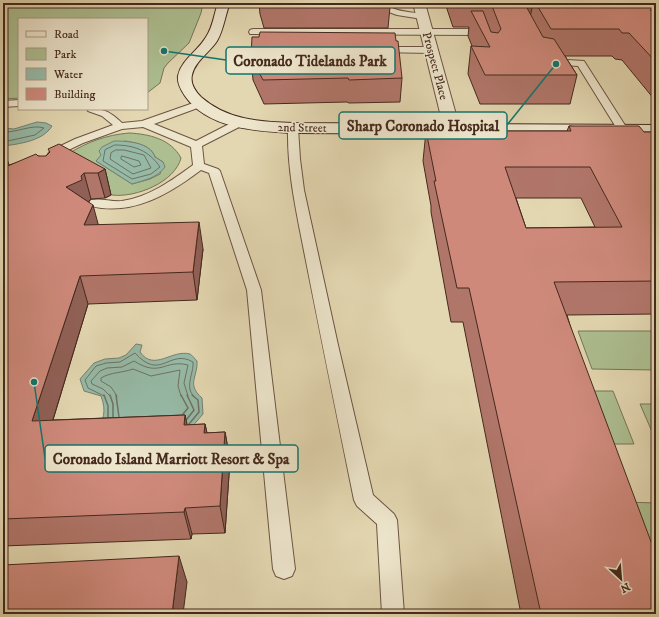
<svg xmlns="http://www.w3.org/2000/svg" width="659" height="617" font-family="'IM FELL DW Pica',serif">
<style>
.green{fill:#adbf91;stroke:#797457;fill-rule:evenodd}
.water{fill:#96baa7;stroke:#768070}
.lines{fill:none;stroke-linecap:round;stroke-linejoin:round}
.shore-far1{stroke:#6e7262;stroke-width:1}
.shore{stroke:#6e7262;stroke-width:1.5}
.service-casing{stroke:#6c5442;stroke-width:2}
.minor-casing{stroke:#6c5442;stroke-width:2}
.secondary-casing{stroke:#45291d;stroke-width:2}
.service{fill:#ede5cc;fill-rule:evenodd}
.minor{fill:#ede5cc;fill-rule:evenodd}
.secondary{fill:#ede5cc;fill-rule:evenodd}
.wall{fill:#b1766a;stroke:#45291d;fill-rule:evenodd}
.shaded-wall{fill:#906056;stroke:#45291d}
.building{fill:#ce897b;stroke:#45291d;fill-rule:evenodd}
.labels{text-anchor:middle;dominant-baseline:central;stroke-width:3;stroke-linejoin:round;paint-order:stroke}
.far-street-label{font-size:12px;fill:#45291d;stroke:#ede5cc}
.leader{fill:none;stroke:#0f766e;stroke-width:1.5}
.callout-dot{fill:#0f766e;stroke:#ede5cc;stroke-width:1.5}
.callout{fill:#ede5cc;stroke:#0f766e;stroke-width:1.5}
.callout-label{font-size:15px;text-anchor:middle;font-weight:bold;fill:#45291d}
</style>
<rect width="100%" height="100%" fill="#e3d7b1"/>
<filter id="stains"><feTurbulence type="fractalNoise" baseFrequency=".005" numOctaves="4"/><feColorMatrix values="0 0 0 0 .2 0 0 0 0 .09 0 0 0 0 .02 0 0 0 .5 -.17"/></filter>
<radialGradient id="worn" r=".72"><stop offset=".6" stop-color="#630" stop-opacity="0"/><stop offset="1" stop-color="#630" stop-opacity=".3"/></radialGradient>
<g class="green">
<path d="M3 3H203L201 13 189 43 168 63 164 68 160 83 147 93V19H19V98L3 99Z"/>
<path d="M129 133C149 134 171 139 181 158 175 182 136 198 112 195 105 194 75 174 66 169L68 154C87 142 106 135 129 133ZM125 141C136 143 151 145 155 157L163 162 160 174 150 179 132 184 96 161 102 155Z"/>
<path d="M578 331H656V370L592 369Z"/>
<path d="M583 391H613L634 444H601Z"/>
<path d="M640 404H656V441Z"/>
<path d="M625 502 656 503V590Z"/>
</g>
<g class="water">
<path d="M37 122 46 123 52 126C43 141 19 144 3 146V128L14 129Z"/>
<path d="M114 141C127 141 150 142 155 157L163 162 165 167C157 178 145 180 132 184L96 161 101 155 99 151 102 147Z"/>
<path d="M136 344 142 345 140 352C154 372 172 349 190 354 192 355 195 359 197 361 198 377 186 384 202 398L203 414 191 428 97 434C103 419 107 412 101 396L84 391 80 379 94 363 105 359 119 358 126 355Z"/>
</g>
<g class="lines">
<g class="shore-far1">
<path d="M3 132C16 133 32 124 44 128L35 135 3 142"/>
<path d="M115 145C135 145 149 151 160 167L151 174 132 179 103 161 105 150Z"/>
<path d="M116 150H124L144 155 151 168 133 174 110 159 111 153Z"/>
<path d="M122 156 139 161 141 165 134 167 121 159Z"/>
<path d="M104 396 88 388 85 380 96 366 106 363 120 362 135 353C161 382 169 348 193 362 194 373 184 388 194 396"/>
<path d="M110 396 103 389 92 384 91 381 100 371 107 368 122 367 134 361C161 378 164 359 188 365L184 383 188 396"/>
<path d="M117 396 111 387 101 381V378C111 372 122 373 133 369L151 376 180 370 178 386 181 396"/>
</g>
<g class="shore">
<path d="M104 395 108 406V417"/>
<path d="M110 395 113 404V417"/>
<path d="M116 395 119 417"/>
<path d="M181 395 188 408 183 414"/>
<path d="M187 419 194 410 187 395"/>
<path d="M189 424 199 412 198 400 192 395"/>
</g>
<defs>
<g id="service">
<path d="M383 3H391L392 8C402 13 418 11 426 17L422 19 397 15 386 11Z"/>
<path d="M253 29H483L486 30 488 36 484 39 481 38 479 35 250 34 249 32 250 30Z"/>
<path d="M380 47H431L435 50 431 53 377 52 376 50 377 48Z"/>
<path d="M550 59 584 61 628 130 627 132H619L578 66 547 64 545 62Z"/>
<path d="M19 100V106L3 107V101Z"/>
<path d="M199 101 203 102 204 104 203 106 154 124 196 141 235 121H243L244 123 243 125 202 146 204 164 218 169 220 171 261 290 295 569 292 576 284 579 276 576 273 569 247 290 209 173 201 170C168 195 132 216 91 206L89 203 91 200C101 198 111 202 122 201 149 197 171 181 193 165L191 147 143 127 122 129 83 143 58 155 54 162H46L44 160 50 151 75 139 113 125 102 116 88 111 87 109C105 109 109 111 122 123L142 121Z"/>
<path d="M293 125 298 128 300 159 304 190 338 345 373 495 394 514 397 520 404 614H382L377 524 357 506 354 500C337 417 320 334 304 251 296 210 287 170 288 128Z"/>
</g>
<path id="minor" d="M413 3H425L460 129 458 132 452 134 446 132 444 129Z"/>
<path id="secondary" d="M218 3H230C225 15 224 29 217 41 210 52 195 61 192 75 190 83 195 91 201 97 227 120 260 122 293 123L656 125V135L293 133C256 131 208 129 185 96 181 90 177 83 178 76 181 60 198 51 206 37 213 27 214 14 218 3Z"/>
</defs>
<use href="#service" class="service-casing"/>
<use href="#minor" class="minor-casing"/>
<use href="#secondary" class="secondary-casing"/>
<use href="#service" class="service"/>
<use href="#minor" class="minor"/>
<use href="#secondary" class="secondary"/>
</g>
<g class="wall">
<path d="M259 3H389L390 7 388 28H264L260 14Z"/>
<path d="M445 3H656V99H654L622 60 615 59 612 56H565L577 75 570 104H480L468 74 471 46H472L468 36 469 27H453Z"/>
<path d="M251 57 402 78 400 102 349 103 347 102 264 104 253 80Z"/>
<path d="M569 126 644 132H656V314L567 315 656 614H521L463 322H451L431 212V206L423 161 426 131H567ZM516 198H581L595 227 526 228Z"/>
<path d="M3 148 9 165 38 156 105 169 111 195 105 198 91 199 88 202 98 225 203 249 197 300 88 304 53 420 185 415 187 425 205 424 207 433 225 432 230 460 225 533 192 534 191 539 3 546Z"/>
</g>
<g class="shaded-wall">
<path d="M533 3 528 28 527 8Z"/>
<path d="M3 148 11 171 3 175Z"/>
<path d="M105 169 111 195 105 198 98 173Z"/>
<path d="M84 173 91 199 88 202 66 187 81 176Z"/>
<path d="M93 205 100 231 84 225Z"/>
<path d="M199 222 203 249 197 300 193 272Z"/>
<path d="M80 276 88 304 44 449 32 421Z"/>
<path d="M185 415 191 443 184 425Z"/>
<path d="M205 424 211 452 204 433Z"/>
<path d="M225 432 230 460 225 533 220 506Z"/>
<path d="M185 508 192 534 191 539 184 512Z"/>
<path d="M179 556 187 582 183 614H172Z"/>
</g>
<g class="building">
<path d="M261 3H389L390 7H262Z"/>
<path d="M488 3H656V10H650L656 16V62L629 33H622L619 29H551L538 7 533 3 527 8 543 37 554 39 577 75H485L471 46 490 47 471 11H483L491 32 498 33 501 29 492 6Z"/>
<path d="M260 32 395 33 396 41H398L402 78 349 80 348 78 263 80 251 57 252 37H259Z"/>
<path d="M569 126H639L644 132H656V281L554 282 656 555V614H541L469 288H457L434 181H436L426 131H571ZM505 167H590L622 227 526 228Z"/>
<path d="M59 144 105 169 98 173H84L81 176 82 180 66 187 93 205 84 225 199 222 193 272 80 276 32 421 185 415 184 425 205 424 204 433 225 432 220 506 185 508 184 512 3 519V168L36 154 38 156H46L50 152 48 149Z"/>
<path d="M179 556 172 614H3V565Z"/>
</g>
<g class="labels">
<g class="far-street-label">
<text transform="translate(435 66) rotate(75)">Prospect Place</text>
<text transform="translate(302 128) rotate(1)">2nd Street</text>
</g>
</g>
<path class="leader" d="M164 51L226 60M556 64L507 125M34 382L45 458"/>
<g class="callout-dot">
<circle cx="164" cy="51" r="4"/>
<circle cx="556" cy="64" r="4"/>
<circle cx="34" cy="382" r="4"/>
</g>
<g class="callout">
<rect x="226" y="47" width="169" height="27" rx="4"/>
<rect x="339" y="112" width="168" height="27" rx="4"/>
<rect x="45" y="445" width="253" height="27" rx="4"/>
</g>
<g class="callout-label">
<text x="310" y="66">Coronado Tidelands Park</text>
<text x="423" y="131">Sharp Coronado Hospital</text>
<text x="171" y="464">Coronado Island Marriott Resort &amp; Spa</text>
</g>
<rect width="659" height="617" fill="none" stroke="#e3d7b1" stroke-width="16"/>
<rect x="4" y="4" width="651" height="609" fill="none" stroke="#45291d" stroke-width="2"/>
<rect x="8" y="8" width="643" height="601" fill="none" stroke="#45291d"/>
<rect x="18" y="18" width="130" height="92" fill="#ede5cc" stroke="#aa9a86"/>
<rect x="26" y="31" width="20" height="6" fill="#ede5cc" stroke="#aa9a86"/>
<text x="54" y="38" font-size="12" fill="#45291d">Road</text>
<rect x="26" y="48" width="20" height="12" fill="#adbf91" stroke="#aa9a86"/>
<text x="54" y="58" font-size="12" fill="#45291d">Park</text>
<rect x="26" y="68" width="20" height="12" fill="#96baa7" stroke="#aa9a86"/>
<text x="54" y="78" font-size="12" fill="#45291d">Water</text>
<rect x="26" y="88" width="20" height="12" fill="#ce897b" stroke="#aa9a86"/>
<text x="54" y="98" font-size="12" fill="#45291d">Building</text>
<g transform="translate(621 579) rotate(154)" stroke="#ede5cc" stroke-width="3" paint-order="stroke">
<path d="M0-3L7 15L0 10L-7 15Z" fill="#45291d"/>
<text y="-6" font-size="11" font-weight="bold" text-anchor="middle" fill="#45291d">N</text>
</g>
<rect width="100%" height="100%" filter="url(#stains)"/>
<rect width="100%" height="100%" fill="url(#worn)"/>
</svg>
